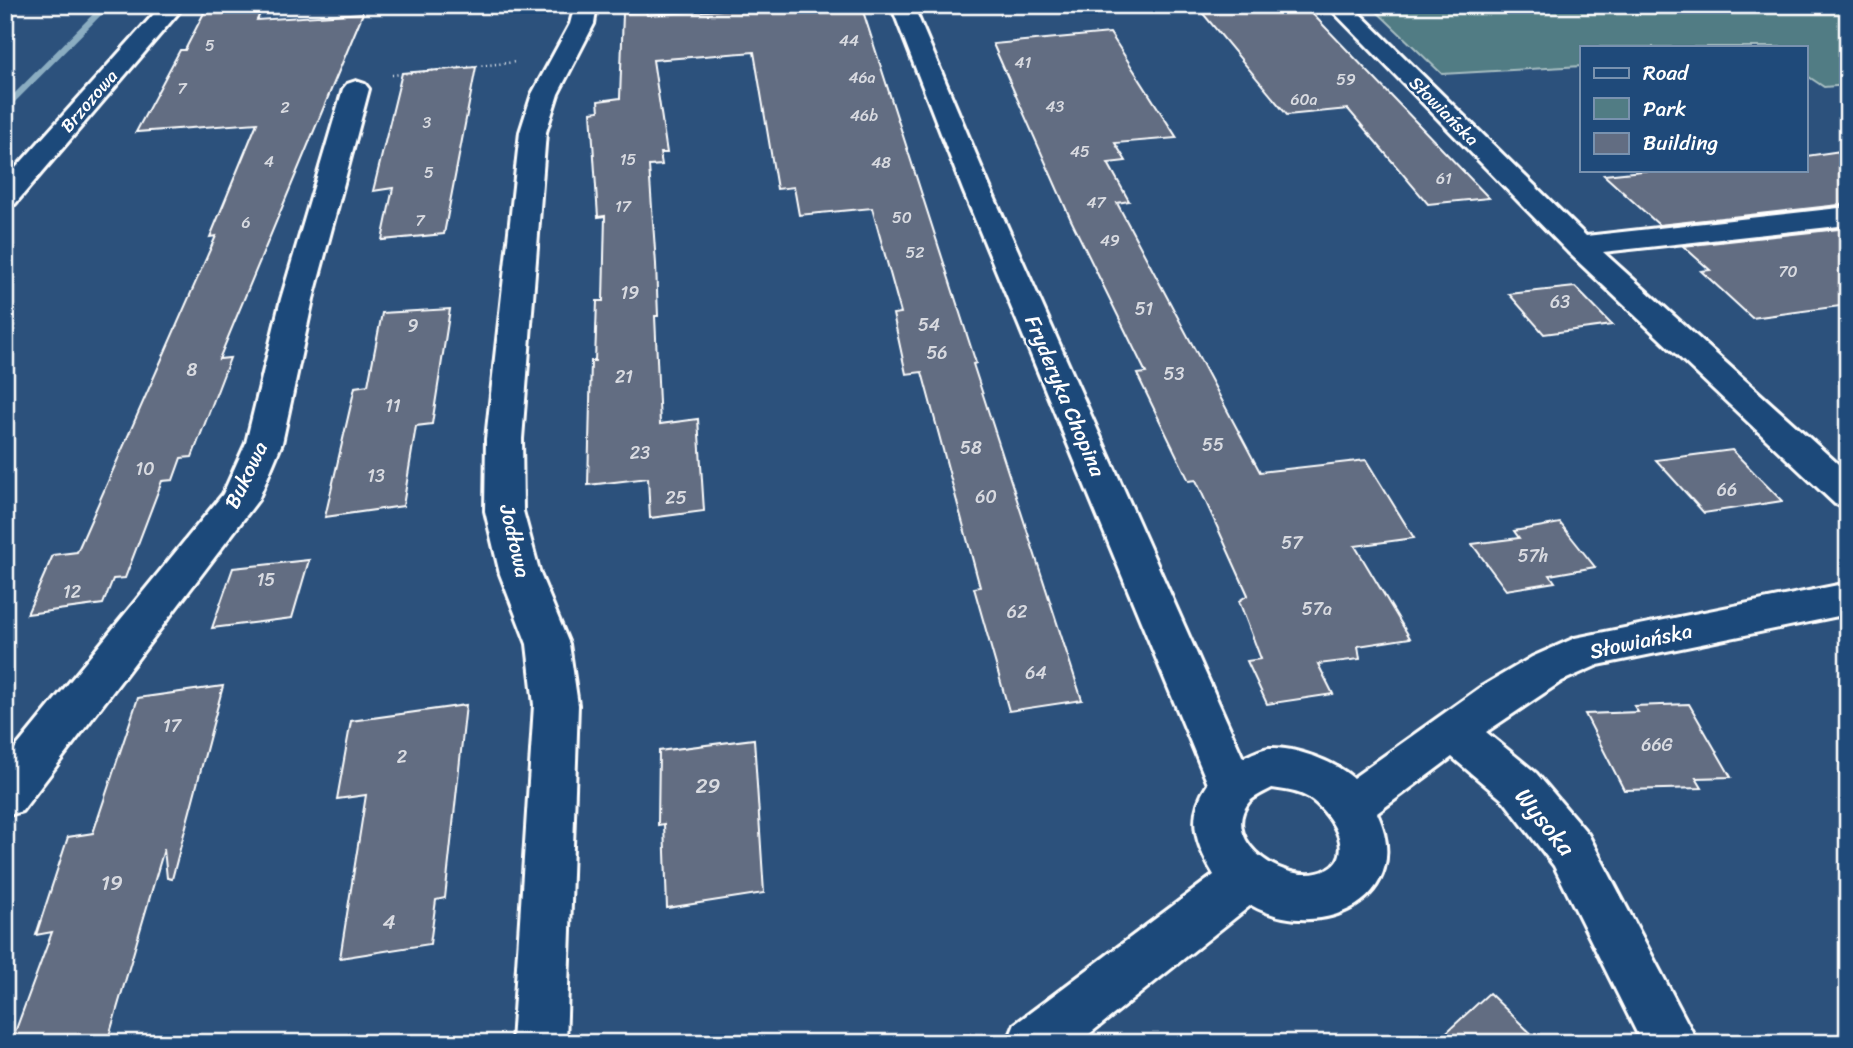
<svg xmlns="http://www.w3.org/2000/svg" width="1853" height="1048" font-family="Sriracha,sans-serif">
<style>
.green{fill:#517c84;stroke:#a8bec2;stroke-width:2}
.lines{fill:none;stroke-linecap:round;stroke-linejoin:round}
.stream{fill:#8badc1;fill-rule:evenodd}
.building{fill:#626d82;stroke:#fff;stroke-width:2}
.minor-casing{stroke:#fff;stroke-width:6}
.path{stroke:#fff;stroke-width:2.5;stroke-dasharray:1 3.5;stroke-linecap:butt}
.minor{fill:#1f4a7a;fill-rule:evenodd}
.labels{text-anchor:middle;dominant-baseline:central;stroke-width:5;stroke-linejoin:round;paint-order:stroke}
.far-number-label{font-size:16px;fill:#d8dae0}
.far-street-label{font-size:18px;fill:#fff;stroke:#1f4a7a}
.number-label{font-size:18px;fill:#d8dae0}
.street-label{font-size:21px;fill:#fff;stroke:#1f4a7a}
.near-number-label{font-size:21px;fill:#d8dae0}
.near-street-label{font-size:24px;fill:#fff;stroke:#1f4a7a}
</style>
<rect width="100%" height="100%" fill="#2c517c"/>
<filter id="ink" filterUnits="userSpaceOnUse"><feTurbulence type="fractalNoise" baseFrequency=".0143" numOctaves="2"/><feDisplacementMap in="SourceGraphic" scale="14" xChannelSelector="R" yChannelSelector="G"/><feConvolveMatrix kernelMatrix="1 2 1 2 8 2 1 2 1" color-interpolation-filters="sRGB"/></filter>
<g filter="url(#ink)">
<path class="green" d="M1370 5H1848V85L1824 87 1806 75V47H1582V66L1442 74Z"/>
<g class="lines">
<path class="stream" d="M102 5H111L5 112V103Z"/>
</g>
<g class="building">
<path d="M208 5H264L257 20 363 13 219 359 230 358 192 457 181 458 173 480 162 481 125 578 113 579 103 604 27 614 53 555 77 552 216 236 210 237 257 123 136 132 180 50H185Z"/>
<path d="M798 5H861L976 363 973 364 1082 700 1009 711 974 588 980 587 922 372 906 374 893 314 901 313 872 208 799 215 794 187 777 189 754 52 653 60 667 153H660L662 165 649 166 656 264 658 316H655L660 424 698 419 704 511 650 518 648 478 588 485 591 361H595L597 301H603L605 216 598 217 591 112 599 111 598 101 620 98 623 13 646 12 647 15Z"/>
<path d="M1203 5H1304L1489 198 1428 204 1348 109 1287 115 1200 10H1207Z"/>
<path d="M1110 33 1177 138 1115 143 1126 161 1108 163 1129 201 1117 203 1260 472 1366 460 1414 538 1355 546 1410 638 1358 646 1360 659 1318 664 1333 694 1267 704 1247 661 1261 659 1239 601 1248 595 1196 480 1189 481 1137 374 1146 373 1071 220 993 44Z"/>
<path d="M476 67 444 234 382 240 393 188 373 191 402 73Z"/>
<path d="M1848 150V204L1659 225 1604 175 1652 170H1806V156Z"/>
<path d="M1848 228V305L1752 318 1701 271 1710 270 1683 246Z"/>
<path d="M1575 287 1612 325 1544 334 1509 294Z"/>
<path d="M450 309 432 424 416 426 403 506 325 517 355 387 368 385 382 313Z"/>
<path d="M1732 450 1782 501 1704 513 1656 460Z"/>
<path d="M1560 523 1595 567 1550 575 1555 582 1506 590 1472 544 1519 538 1514 531Z"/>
<path d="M309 560 292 618 212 628 233 568Z"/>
<path d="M223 686 172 879 167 878 164 849 107 1043H11L52 932 36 935 68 837 93 833 138 698Z"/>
<path d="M1689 704 1731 777 1696 778 1702 788 1624 790 1585 714 1638 712 1634 706Z"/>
<path d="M466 705 445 898 436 900 430 944 340 958 366 795 337 799 351 721Z"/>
<path d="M754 739 764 893 667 908 664 824 658 825 659 751Z"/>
<path d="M1489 993 1541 1043H1435Z"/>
</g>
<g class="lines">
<defs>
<g id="minor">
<path d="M162 5H185L15 204 5 206V180Z"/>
<path d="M575 5H597L594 24 558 94 546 132 522 439 523 511 540 574 569 644 578 705 566 1043H512L534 705 527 644 500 574 485 511 486 439 520 132 532 94 570 24Z"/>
<path d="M891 5H913L991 190 1243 758C1251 754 1261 749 1269 748 1295 747 1334 761 1353 778L1481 687 1532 657 1575 638 1848 583V614L1598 665 1562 681 1486 732 1536 773 1588 834 1698 1043H1642L1554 866 1504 801 1452 757 1377 813C1417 899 1320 944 1251 905L1078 1043H1007L1015 1024 1214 875C1195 843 1186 816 1208 784L963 190ZM1272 788C1285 790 1298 791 1309 798 1328 810 1358 852 1328 869 1291 890 1217 842 1249 802 1255 796 1265 792 1272 788Z"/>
<path d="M1327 5H1351L1586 236 1848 207V225L1603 252 1848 473V508L1835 504 1568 252Z"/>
<path d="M356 81 365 84 369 89 313 299 282 443 258 500 22 811 5 816V761L223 494 246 443 281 299 343 89 347 84Z"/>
</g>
</defs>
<use href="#minor" class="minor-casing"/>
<path class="path" d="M392 75 516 62"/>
<use href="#minor" class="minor"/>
</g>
</g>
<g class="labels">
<g class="far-number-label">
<text x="849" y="40">44</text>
<text x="210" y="45">5</text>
<text x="1023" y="62">41</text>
<text x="862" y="77">46a</text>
<text x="1346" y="79">59</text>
<text x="182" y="88">7</text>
<text x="1304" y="99">60a</text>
<text x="1055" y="106">43</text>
<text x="285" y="107">2</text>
<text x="864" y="115">46b</text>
<text x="427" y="122">3</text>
<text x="1080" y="151">45</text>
<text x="628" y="159">15</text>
<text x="269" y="161">4</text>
<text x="881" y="162">48</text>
<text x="429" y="172">5</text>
<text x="1444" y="178">61</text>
<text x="1096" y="202">47</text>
<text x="623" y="206">17</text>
<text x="902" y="217">50</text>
<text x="420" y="220">7</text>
<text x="246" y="222">6</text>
<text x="1110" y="240">49</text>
<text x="915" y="252">52</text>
<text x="1788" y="271">70</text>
</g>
<g class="far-street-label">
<text transform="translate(89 101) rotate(-49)">Brzozowa</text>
<text transform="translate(1444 111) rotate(45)">Słowiańska</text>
</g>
<g class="number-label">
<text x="630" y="293">19</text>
<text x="1560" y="302">63</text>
<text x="1144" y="309">51</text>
<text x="929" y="325">54</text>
<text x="413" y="326">9</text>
<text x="937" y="353">56</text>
<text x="192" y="370">8</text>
<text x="1174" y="374">53</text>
<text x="624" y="377">21</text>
<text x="393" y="406">11</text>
<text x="1213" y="445">55</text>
<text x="971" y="448">58</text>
<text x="640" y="453">23</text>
<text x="145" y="469">10</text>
<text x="376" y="476">13</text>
<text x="1727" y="490">66</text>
<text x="986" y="497">60</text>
<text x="676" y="498">25</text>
<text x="1292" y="543">57</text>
<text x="1533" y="556">57h</text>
<text x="266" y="580">15</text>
<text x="72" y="592">12</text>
<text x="1317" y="609">57a</text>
<text x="1017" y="612">62</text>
<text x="1036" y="673">64</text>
<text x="172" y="726">17</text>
<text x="1657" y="745">66G</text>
<text x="402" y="757">2</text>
</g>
<g class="street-label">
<text transform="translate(1065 396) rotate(67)">Fryderyka Chopina</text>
<text transform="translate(246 475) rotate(-64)">Bukowa</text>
<text transform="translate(515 541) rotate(77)">Jodłowa</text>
<text transform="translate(1641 641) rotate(-12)">Słowiańska</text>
</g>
<g class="near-number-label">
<text x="708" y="786">29</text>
<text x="112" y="883">19</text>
<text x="389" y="922">4</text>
</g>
<g class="near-street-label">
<text transform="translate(1545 822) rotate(51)">Wysoka</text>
</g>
</g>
<rect width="1853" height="1048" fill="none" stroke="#1f4a7a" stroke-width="28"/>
<rect x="14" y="14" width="1825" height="1020" fill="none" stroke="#fff" stroke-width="2.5" filter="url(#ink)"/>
<rect x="1580" y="46" width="228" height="126" fill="#1f4a7a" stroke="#7992af" stroke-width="2"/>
<rect x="1594" y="68" width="35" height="10" fill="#1f4a7a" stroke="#7992af" stroke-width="2"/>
<text x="1643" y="80" font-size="21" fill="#ffffff">Road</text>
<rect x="1594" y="98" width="35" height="21" fill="#517c84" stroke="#7992af" stroke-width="2"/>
<text x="1643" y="116" font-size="21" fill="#ffffff">Park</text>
<rect x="1594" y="133" width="35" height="21" fill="#626d82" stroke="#7992af" stroke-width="2"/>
<text x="1643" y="150" font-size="21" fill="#ffffff">Building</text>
</svg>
